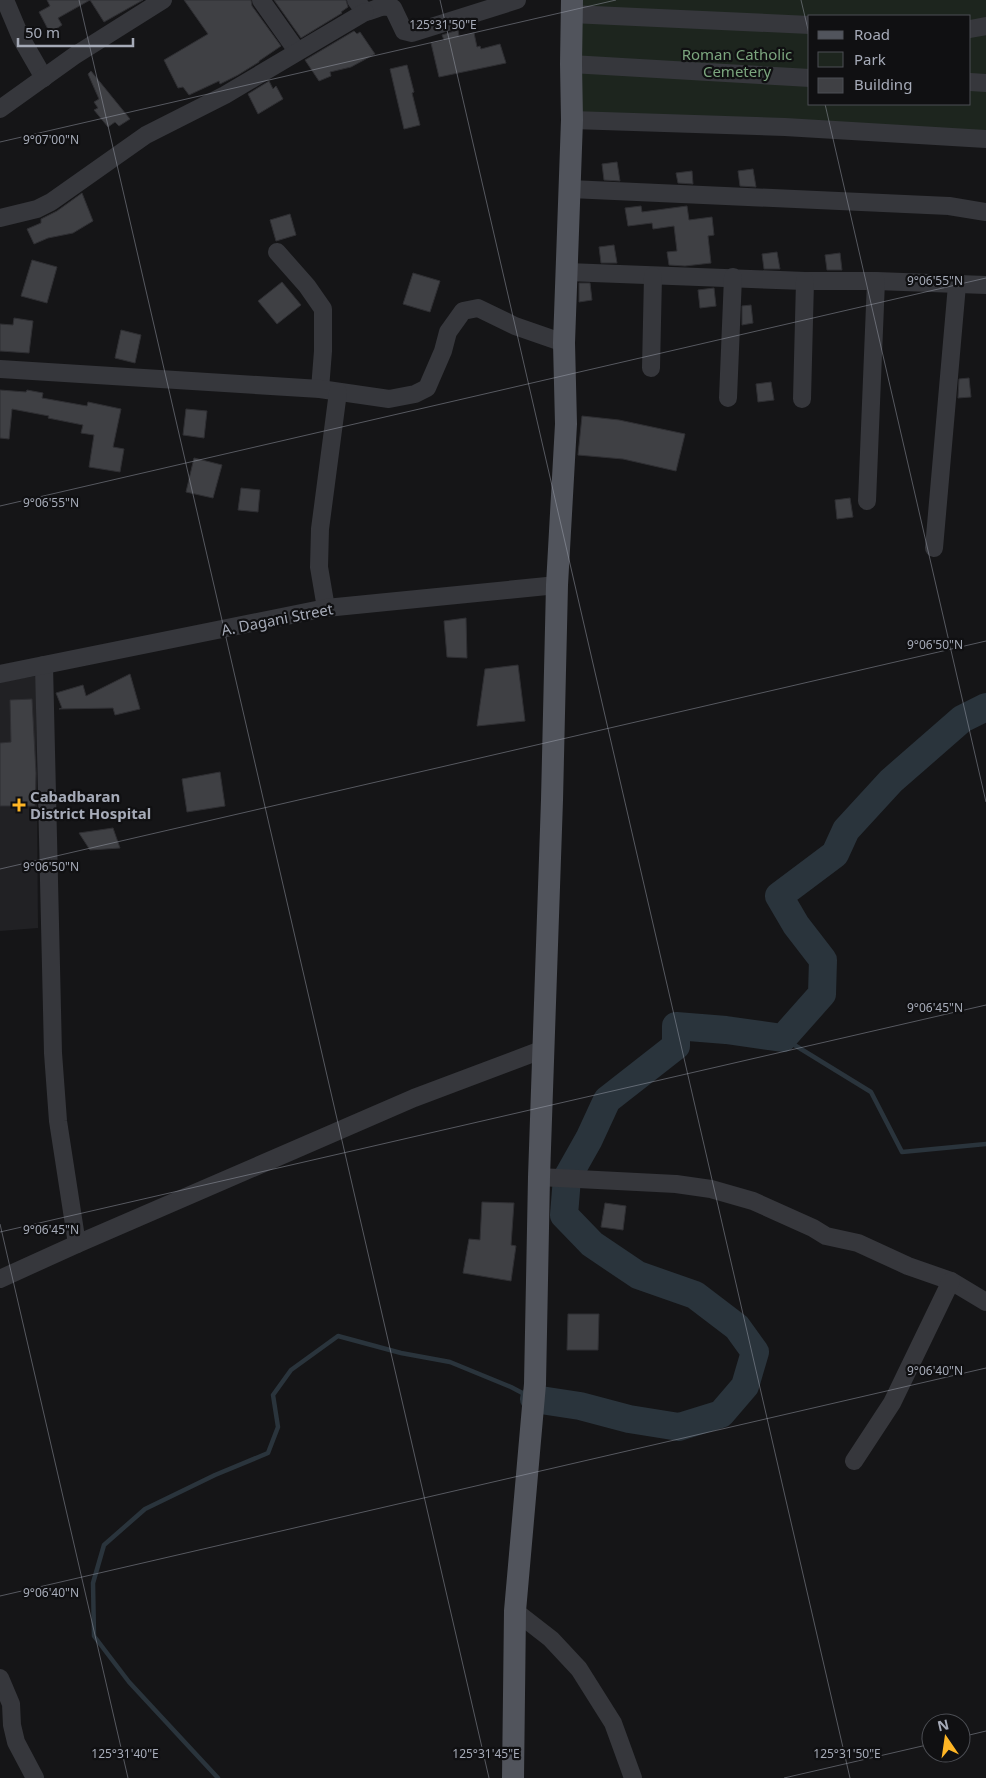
<svg xmlns="http://www.w3.org/2000/svg" width="986" height="1778" font-family="'Noto Sans',sans-serif">
<style>
.built{fill:#212124}
.green{fill:#1d251e;fill-rule:evenodd}
.lines{fill:none;stroke-linecap:round;stroke-linejoin:round}
.stream{stroke:#2a343c;stroke-width:4.5}
.river{stroke:#2a343c;stroke-width:28}
.building{fill:#3f4044;stroke:#2f2f33}
.minor{stroke:#36373c;stroke-width:18}
.major{stroke:#51545c;stroke-width:22}
.ticks{fill:none;stroke:#a6abb8;stroke-width:1;stroke-opacity:0.45}
.poi-dot{fill:#ffb625;stroke:#101012;stroke-width:2}
.labels{text-anchor:middle;dominant-baseline:central;stroke-width:4.5;stroke-linejoin:round;paint-order:stroke}
.park-label{font-size:15px;fill:#7ba57e;stroke:#101012}
.street-label{font-size:15px;fill:#a6abb8;stroke:#101012}
.poi-label{font-size:15px;font-weight:bold;fill:#a6abb8;stroke:#101012;text-anchor:start}
.ticks-label{font-size:12px;text-anchor:middle;fill:#a6abb8;stroke:#101012;stroke-width:4.5;stroke-linejoin:round;paint-order:stroke}
</style>
<rect width="100%" height="100%" fill="#151517"/>
<path class="built" d="M36 676 38 928 0 931V682Z"/>
<path class="green" d="M580 0H986V139L577 122ZM810 16H970V104H810Z"/>
<g class="lines">
<g class="stream">
<path d="M783 1038 871 1092 902 1152 986 1144"/>
<path d="M218 1778 129 1682 94 1636 93 1583 104 1545 145 1509 215 1475 268 1453 278 1427 273 1395 291 1370 338 1336 401 1353 450 1362 511 1387 528 1396"/>
</g>
<path class="river" d="M534 1399 580 1406 629 1419 679 1427 721 1414 745 1386 755 1352 737 1327 695 1295 638 1275 592 1244 564 1215 567 1178 589 1139 607 1100 676 1046V1026L726 1030 783 1038 822 994 823 960 796 925 779 896 835 854 846 830 891 781 962 719 986 707"/>
</g>
<g class="building">
<path d="M47 0H90L58 18 62 25 50 33 39 12 50 6Z"/>
<path d="M90 0H143L104 22Z"/>
<path d="M184 0H251L252 6 281 46 259 61V62L238 75 220 84 219 81 189 95 183 87 178 88 164 60 208 34Z"/>
<path d="M274 0H346L348 7 341 12 342 13 301 38Z"/>
<path d="M458 30 459 36 474 33 477 47 480 46 481 49 500 44 506 63 439 77 431 43 444 40 442 35Z"/>
<path d="M354 31 357 34 360 32 375 54 351 67 330 72 331 76 319 81 305 60Z"/>
<path d="M407 65 414 92 412 93 420 125 404 129 390 69Z"/>
<path d="M91 71 130 119 119 126 115 122 108 127 94 110 98 108 94 102 99 99 88 74Z"/>
<path d="M269 81 273 89 276 86 283 99 258 114 248 94Z"/>
<path d="M617 162 620 181 604 180 602 164Z"/>
<path d="M753 169 756 187 740 186 738 171Z"/>
<path d="M692 171 693 184 678 183 676 173Z"/>
<path d="M82 193 93 221 73 233 48 238 34 244 27 229 41 223V219L57 211Z"/>
<path d="M641 206 642 212 687 206 689 220 712 217 714 235 708 236 711 263 685 266 669 265 667 252 677 251 674 226 653 229 652 223 628 226 625 208Z"/>
<path d="M290 214 296 235 276 241 270 220Z"/>
<path d="M614 245 617 263H601L599 247Z"/>
<path d="M777 252 780 269H764L762 254Z"/>
<path d="M840 253 842 270H827L825 255Z"/>
<path d="M32 260 57 267 47 303 21 296Z"/>
<path d="M413 273 440 281 430 312 403 304Z"/>
<path d="M282 282 301 305 277 324 258 301Z"/>
<path d="M579 283H590L592 300 579 302Z"/>
<path d="M714 288 716 306 700 308 698 290Z"/>
<path d="M751 305 753 323 742 325V306Z"/>
<path d="M14 318 33 321 29 353 0 351V324L13 325Z"/>
<path d="M121 330 141 335 135 363 115 358Z"/>
<path d="M969 378 971 397 958 398 959 379Z"/>
<path d="M771 382 774 400 758 402 756 384Z"/>
<path d="M0 390 26 392 27 390 43 393 42 398 87 406 88 402 121 409 113 447 124 449 120 472 89 467 94 435 81 433 83 425 48 418 49 416 12 409 9 439 0 438Z"/>
<path d="M186 409 207 411 204 438 183 435Z"/>
<path d="M582 416 619 420 685 434 676 471 623 459 578 455Z"/>
<path d="M194 458 222 465 213 498 186 492Z"/>
<path d="M241 488 260 490 258 512 238 510Z"/>
<path d="M850 498 853 517 837 519 835 500Z"/>
<path d="M466 618 467 658 447 657 444 621Z"/>
<path d="M518 665 525 721 477 726 485 669Z"/>
<path d="M130 674 140 709 115 715 113 708 59 709 62 708 56 693 83 685 86 696Z"/>
<path d="M32 699 36 773 35 806H0V743L11 742 10 700Z"/>
<path d="M220 772 225 806 187 812 182 779Z"/>
<path d="M113 828 120 848 90 850 79 833Z"/>
<path d="M482 1202 514 1203 511 1245 516 1246 511 1281 463 1273 469 1239 480 1240Z"/>
<path d="M605 1203 626 1206 623 1230 601 1227Z"/>
<path d="M568 1314H599L598 1350H567Z"/>
</g>
<g class="lines">
<g class="minor">
<path d="M5 0 21 38 44 78"/>
<path d="M261 0 297 51"/>
<path d="M356 0 365 12C377 10 380 4 393 8L404 31 412 33 517 0"/>
<path d="M571 14 810 25"/>
<path d="M970 29 986 26"/>
<path d="M571 64 810 78"/>
<path d="M970 82 986 83"/>
<path d="M0 109 74 56 163 0"/>
<path d="M572 120 785 127 986 139"/>
<path d="M570 189 949 206 986 212"/>
<path d="M0 218 37 209 51 202 146 135 225 95 365 12"/>
<path d="M277 252 307 286 323 309V351L320 389"/>
<path d="M567 272 805 281H876L986 285"/>
<path d="M651 368 653 276"/>
<path d="M0 369 320 389 389 399 415 394 427 388 443 351 448 332 463 311 478 308 515 326 564 343"/>
<path d="M728 398 733 277"/>
<path d="M802 399 805 281"/>
<path d="M867 501 876 281"/>
<path d="M934 548 957 285"/>
<path d="M326 608 319 567 320 529 338 392"/>
<path d="M44 665 53 1053 58 1121 77 1244"/>
<path d="M0 674 326 608 557 585"/>
<path d="M539 1177 676 1184 711 1189 753 1201 813 1228 826 1236 858 1243 908 1266 951 1281 986 1302"/>
<path d="M0 1279 77 1244 414 1098 544 1049"/>
<path d="M854 1461 892 1403 951 1281"/>
<path d="M515 1611 551 1639 579 1669 613 1723 633 1778"/>
<path d="M0 1678 11 1704 12 1725 16 1742 35 1778"/>
</g>
<path class="major" d="M513 1778 515 1611 535 1384 539 1177 552 800 557 585 566 424 564 343 572 120 571 64 572 0"/>
</g>
<path class="ticks" d="M79 0 489 1778M440 0 850 1778M801 0 810 38M825 104 986 802M0 142 616 0M0 506 986 278M0 869 986 641M0 1224 128 1778M0 1232 986 1005M0 1596 986 1368M961 1737 986 1731M784 1778 931 1744"/>
<path class="poi-dot" d="M16.5 797.5h5v5h5v5h-5v5h-5v-5h-5v-5h5z"/>
<g class="labels">
<g class="park-label">
<text x="737" y="54">Roman Catholic<tspan x="737" dy="17">Cemetery</tspan></text>
</g>
<g class="street-label">
<text transform="translate(277 619) rotate(-11)">A. Dagani Street</text>
</g>
<g class="poi-label">
<text x="30" y="796">Cabadbaran<tspan x="30" dy="17">District Hospital</tspan></text>
</g>
</g>
<g class="ticks-label">
<text x="443" y="29">125°31'50"E</text>
<text x="51" y="144">9°07'00"N</text>
<text x="935" y="285">9°06'55"N</text>
<text x="51" y="507">9°06'55"N</text>
<text x="935" y="649">9°06'50"N</text>
<text x="51" y="871">9°06'50"N</text>
<text x="935" y="1012">9°06'45"N</text>
<text x="51" y="1234">9°06'45"N</text>
<text x="935" y="1375">9°06'40"N</text>
<text x="51" y="1597">9°06'40"N</text>
<text x="125" y="1758">125°31'40"E</text>
<text x="486" y="1758">125°31'45"E</text>
<text x="847" y="1758">125°31'50"E</text>
</g>
<rect x="808" y="15" width="162" height="90" fill="#101012" stroke="#4c4e54"/>
<rect x="818" y="31" width="25" height="8" fill="#51545c" stroke="#4c4e54"/>
<text x="854" y="40" font-size="15" fill="#a6abb8">Road</text>
<rect x="818" y="52" width="25" height="15" fill="#1d251e" stroke="#4c4e54"/>
<text x="854" y="65" font-size="15" fill="#a6abb8">Park</text>
<rect x="818" y="78" width="25" height="15" fill="#3f4044" stroke="#4c4e54"/>
<text x="854" y="90" font-size="15" fill="#a6abb8">Building</text>
<g transform="translate(946 1738) rotate(347)"><circle r="24" fill="#101012" stroke="#4c4e54"/>
<path d="M0-4L9 19L0 12L-9 19Z" fill="#ffb625"/>
<text y="-8" font-size="14" font-weight="bold" text-anchor="middle" fill="#a6abb8">N</text>
</g>
<path d="M18 38v8h115v-8" fill="none" stroke="#a6abb8" stroke-width="2.5"/>
<text x="25" y="38" font-size="15" fill="#a6abb8" stroke="#101012" stroke-width="4" paint-order="stroke">50 m</text>
</svg>
